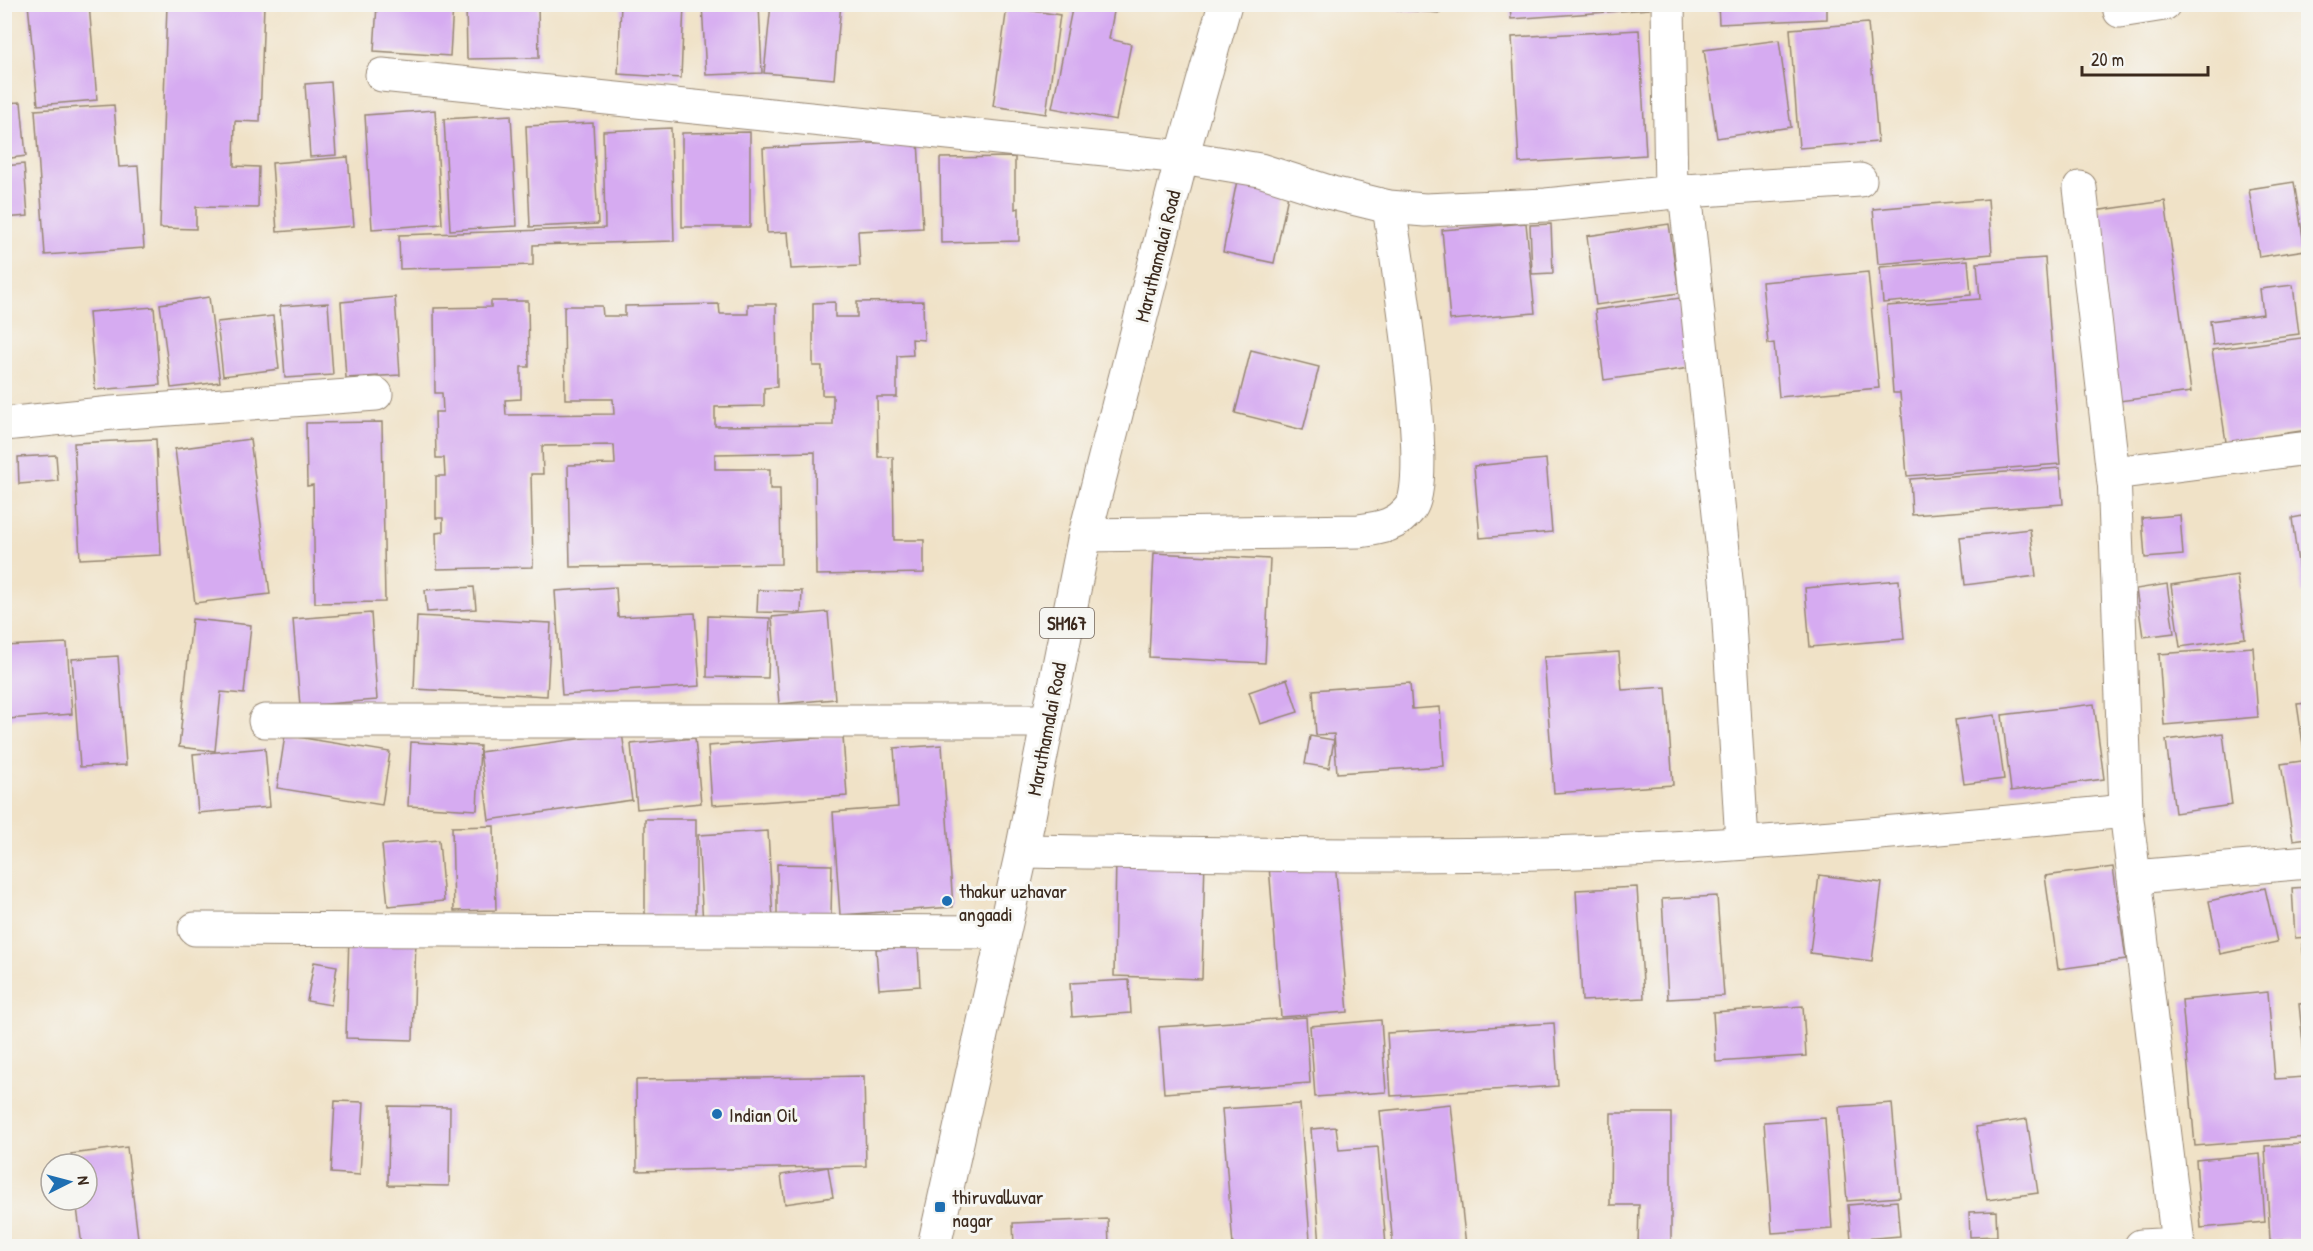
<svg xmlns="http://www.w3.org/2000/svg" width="2313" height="1251" viewBox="0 0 2313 1251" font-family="'Patrick Hand',sans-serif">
	<rect width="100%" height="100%" fill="#f6f6f2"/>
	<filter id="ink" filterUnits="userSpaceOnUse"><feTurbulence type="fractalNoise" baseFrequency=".0167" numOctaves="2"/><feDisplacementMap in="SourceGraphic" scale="12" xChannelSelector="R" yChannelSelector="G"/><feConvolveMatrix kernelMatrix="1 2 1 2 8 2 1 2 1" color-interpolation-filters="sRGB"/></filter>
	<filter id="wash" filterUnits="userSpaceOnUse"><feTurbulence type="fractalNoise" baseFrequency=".008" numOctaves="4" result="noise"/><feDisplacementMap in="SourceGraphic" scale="24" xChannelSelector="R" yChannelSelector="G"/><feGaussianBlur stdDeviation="1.35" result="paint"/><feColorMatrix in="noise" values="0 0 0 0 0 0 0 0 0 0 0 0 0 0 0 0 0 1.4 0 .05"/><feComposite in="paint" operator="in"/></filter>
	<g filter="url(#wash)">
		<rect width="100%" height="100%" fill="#f0e2c7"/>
		<g id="blocks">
			<g fill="#d6abf1">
				<polygon points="28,4 89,4 97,100 38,105"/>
				<polygon points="167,4 264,4 260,122 235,121 234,166 259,167 258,208 196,207 196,229 160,228"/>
				<polygon points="466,4 538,4 539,58 467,59"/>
				<polygon points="621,4 684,4 681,78 618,74"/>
				<polygon points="702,4 759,4 762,73 706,75"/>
				<polygon points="771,4 841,4 834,79 764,73"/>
				<polygon points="1073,4 1115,6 1109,39 1131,44 1116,120 1052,108"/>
				<polygon points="1391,4 1441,4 1440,13 1391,9"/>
				<polygon points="1510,4 1649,4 1649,9 1511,19"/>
				<polygon points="1718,4 1827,4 1827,19 1719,24"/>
				<polygon points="377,5 453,5 450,56 374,51"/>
				<polygon points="1007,7 1060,15 1046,114 993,106"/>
				<polygon points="1868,23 1878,142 1799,148 1790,29"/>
				<polygon points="1639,30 1646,155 1519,163 1512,37"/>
				<polygon points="1779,40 1791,127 1717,138 1704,50"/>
				<polygon points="331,82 336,155 310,157 305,84"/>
				<polygon points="21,102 26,156 4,159 4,103"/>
				<polygon points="114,105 119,167 138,166 144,248 45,255 35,110"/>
				<polygon points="435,110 442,224 372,229 365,115"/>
				<polygon points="511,115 517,226 450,230 444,119"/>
				<polygon points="593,123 598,224 530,227 526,126"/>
				<polygon points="671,128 674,241 533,245 533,265 400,269 399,235 605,228 603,131"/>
				<polygon points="750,132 750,227 682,227 682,133"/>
				<polygon points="918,141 923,228 858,231 860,266 791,269 788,232 767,233 763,148"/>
				<polygon points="348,157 354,226 277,232 272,163"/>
				<polygon points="1015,157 1015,209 1019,208 1019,241 941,243 940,158"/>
				<polygon points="24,164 28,216 4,218 4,166"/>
				<polygon points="1239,170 1291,181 1274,263 1223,252"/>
				<polygon points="2294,182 2305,250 2259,257 2249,189"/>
				<polygon points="1988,199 1992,254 1878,264 1873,209"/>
				<polygon points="2165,201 2191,392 2119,401 2094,211"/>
				<polygon points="1526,223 1535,313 1450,320 1442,230"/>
				<polygon points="1551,224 1553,273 1532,274 1530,225"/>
				<polygon points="1669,224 1679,293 1596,305 1587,236"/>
				<polygon points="2045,258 2060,464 1907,476 1900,393 1893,393 1887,306 1980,299 1977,263"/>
				<polygon points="1968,260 1971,295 1883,303 1880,267"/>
				<polygon points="1868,272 1879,388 1779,397 1774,343 1768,344 1762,282"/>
				<polygon points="2293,285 2299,334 2213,345 2210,321 2263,314 2260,289"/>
				<polygon points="209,297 220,382 171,388 160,304"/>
				<polygon points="395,297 400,375 346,378 341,302"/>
				<polygon points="1680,298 1690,368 1604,380 1595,310"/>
				<polygon points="491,301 528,301 529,367 521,367 521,399 505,400 506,415 614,414 613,399 565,399 564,306 602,306 603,316 625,316 625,306 719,304 720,314 748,314 748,304 776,304 777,387 764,388 764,406 715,407 715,426 833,425 833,395 822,395 822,366 813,366 813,303 835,302 835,317 857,317 857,302 923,301 924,340 912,339 913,355 897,356 897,397 877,397 878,457 893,457 894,540 924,540 924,573 816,575 815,452 715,454 715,469 770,469 770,489 780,489 781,564 570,567 568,465 615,464 614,445 542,446 543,474 531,474 533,567 437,569 436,533 443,532 443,518 436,518 436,476 445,476 444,458 436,458 435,412 443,412 442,393 435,393 434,308 491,307"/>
				<polygon points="328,303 333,375 285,378 280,306"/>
				<polygon points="154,307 160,385 95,390 89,312"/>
				<polygon points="273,316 279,369 223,376 217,322"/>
				<polygon points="2308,337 2308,430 2226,442 2212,350"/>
				<polygon points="1251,350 1319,367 1303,430 1235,413"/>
				<polygon points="382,422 385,602 315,603 313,485 307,486 306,423"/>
				<polygon points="156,439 161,555 80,559 74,443"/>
				<polygon points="250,439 270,594 195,603 175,449"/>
				<polygon points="56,455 58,481 19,484 18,457"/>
				<polygon points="1546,459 1552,532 1480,538 1474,466"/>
				<polygon points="2060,468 2063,504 1912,515 1910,479"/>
				<polygon points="2180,515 2183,555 2145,558 2142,518"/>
				<polygon points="2308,515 2308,592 2302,593 2292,518"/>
				<polygon points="2030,529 2036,576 1965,585 1960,537"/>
				<polygon points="1154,553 1270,559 1265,663 1149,657"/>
				<polygon points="2237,575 2245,638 2180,647 2171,585"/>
				<polygon points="1899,580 1904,639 1810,647 1805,588"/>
				<polygon points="2167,584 2174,633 2143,637 2136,589"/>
				<polygon points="474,587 476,609 427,612 425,590"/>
				<polygon points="616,587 618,617 695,613 700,686 562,695 555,591"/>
				<polygon points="758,590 802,591 801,613 757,612"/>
				<polygon points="828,612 835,699 779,704 772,617"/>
				<polygon points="371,613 377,700 300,706 293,619"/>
				<polygon points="417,616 551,623 547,696 414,689"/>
				<polygon points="708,616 770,618 768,678 707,677"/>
				<polygon points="192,619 251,625 244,694 221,692 215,751 179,747"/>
				<polygon points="67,643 72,714 8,719 4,646"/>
				<polygon points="2253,647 2258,717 2164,725 2159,654"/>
				<polygon points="1619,652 1622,690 1666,687 1673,785 1554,793 1544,657"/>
				<polygon points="118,656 126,765 80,767 72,659"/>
				<polygon points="1287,679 1298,712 1260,724 1249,692"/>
				<polygon points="1410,683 1412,709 1440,707 1444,766 1337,773 1334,734 1316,735 1313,690"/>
				<polygon points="2308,703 2308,750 2304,751 2297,704"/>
				<polygon points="2094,704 2104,779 2011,791 2002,715"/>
				<polygon points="1995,715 2004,779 1964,784 1955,720"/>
				<polygon points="622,733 632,800 489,820 480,752"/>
				<polygon points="2223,733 2232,805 2175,813 2166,740"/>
				<polygon points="285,735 390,752 382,805 277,788"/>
				<polygon points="843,736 847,796 712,805 708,746"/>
				<polygon points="1310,736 1334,740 1329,768 1305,764"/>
				<polygon points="695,738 701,803 637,809 631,744"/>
				<polygon points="411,742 480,746 477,810 408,806"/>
				<polygon points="942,745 953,907 840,915 833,812 898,807 894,748"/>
				<polygon points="265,748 270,807 198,813 193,754"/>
				<polygon points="2308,760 2308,838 2293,840 2281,764"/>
				<rect x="645" y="819" width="51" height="98"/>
				<polygon points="494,826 496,910 454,911 452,827"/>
				<polygon points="768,831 773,921 703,925 698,835"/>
				<polygon points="439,840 444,901 388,906 382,845"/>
				<polygon points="1116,855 1205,857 1202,979 1114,976"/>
				<polygon points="1335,861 1348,1012 1281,1017 1269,866"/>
				<polygon points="777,864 832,865 831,918 777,917"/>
				<polygon points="2113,867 2126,960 2058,969 2045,876"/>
				<polygon points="1819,875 1882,883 1872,961 1810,953"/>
				<polygon points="1637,887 1644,998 1582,1001 1576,890"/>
				<polygon points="2308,887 2308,937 2295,938 2292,888"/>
				<polygon points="2265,888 2277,942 2220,954 2209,901"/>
				<polygon points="1717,896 1724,996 1668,999 1662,899"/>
				<polygon points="349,935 416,936 413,1040 346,1038"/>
				<polygon points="2308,943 2308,977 2307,978 2302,944"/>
				<polygon points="918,947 920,986 879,989 876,949"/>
				<polygon points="314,962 337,966 331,1005 307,1001"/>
				<polygon points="1129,980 1131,1013 1072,1017 1070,983"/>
				<polygon points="2268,992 2275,1079 2305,1077 2308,1137 2195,1146 2182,1000"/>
				<polygon points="2308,1003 2308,1083 2307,1083 2299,1004"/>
				<polygon points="1803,1006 1806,1056 1716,1062 1713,1012"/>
				<polygon points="1306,1017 1310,1083 1164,1093 1159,1027"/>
				<polygon points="1381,1020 1386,1092 1315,1097 1310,1026"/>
				<polygon points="1554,1023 1558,1086 1391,1096 1387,1033"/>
				<polygon points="864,1076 866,1166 637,1171 636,1080"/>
				<polygon points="335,1101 364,1102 360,1175 331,1173"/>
				<polygon points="1892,1103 1900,1197 1847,1201 1839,1107"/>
				<polygon points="1300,1104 1310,1240 1233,1246 1222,1109"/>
				<polygon points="1451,1104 1466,1246 1393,1246 1380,1111"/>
				<polygon points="389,1106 450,1107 449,1186 388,1185"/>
				<polygon points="1611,1113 1671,1113 1671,1246 1638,1246 1639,1205 1610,1205"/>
				<polygon points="1825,1118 1832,1229 1772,1233 1764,1122"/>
				<polygon points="2027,1119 2038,1193 1987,1200 1976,1127"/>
				<polygon points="1336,1127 1339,1150 1378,1147 1386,1246 1320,1246 1311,1129"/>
				<polygon points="2304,1144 2308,1239 2270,1241 2265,1146"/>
				<polygon points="127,1147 139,1246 82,1246 76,1200 87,1200 87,1164 72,1164 71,1154"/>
				<polygon points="2260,1154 2265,1222 2201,1228 2196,1160"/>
				<polygon points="828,1167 833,1197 785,1204 781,1175"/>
				<polygon points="1897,1201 1900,1236 1851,1240 1848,1205"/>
				<polygon points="1996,1211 1997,1236 1970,1237 1969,1212"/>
				<polygon points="1108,1219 1109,1246 1014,1246 1013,1223"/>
				<polygon points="380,1243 418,1245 418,1246 380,1246"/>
			</g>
		</g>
	</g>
	<g filter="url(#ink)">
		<use href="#blocks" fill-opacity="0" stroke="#968672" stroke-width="1.5"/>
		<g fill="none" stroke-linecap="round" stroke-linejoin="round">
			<defs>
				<g id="street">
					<polyline points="1668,4 1671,192"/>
					<polyline points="2119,4 2120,11 2164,4"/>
					<polyline points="382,75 1182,157 1260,170 1332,193 1389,207 1425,210 1546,205 1685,191 1860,180"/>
					<polyline points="2080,188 2114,483"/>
					<polyline points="1685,191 1727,589 1742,842"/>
					<polyline points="4,424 112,413 376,394"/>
					<path d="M1085 535 1359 531C1381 528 1397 526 1411 507 1433 477 1396 254 1389 207"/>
					<polyline points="265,721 1047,721"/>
					<path d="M1022 851C1243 854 1467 860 1689 847 1835 838 1980 825 2126 811"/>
					<polyline points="2134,877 2308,862"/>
					<polyline points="195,929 1003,932"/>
					<polyline points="2141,1246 2178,1244 2126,811 2114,473 2308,448"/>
				</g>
				<polyline id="primary" points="934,1246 1022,851 1085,535 1182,157 1225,4"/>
			</defs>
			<use href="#street" stroke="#968672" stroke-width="35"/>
			<use href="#primary" stroke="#968672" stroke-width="35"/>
			<use href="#street" stroke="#fff" stroke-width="33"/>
			<use href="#primary" stroke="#fff" stroke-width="33"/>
		</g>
	</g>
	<g fill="#1f6fb2" stroke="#f6f6f2" stroke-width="2">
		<circle cx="947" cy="901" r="6"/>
		<circle cx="717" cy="1114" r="6"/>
		<rect x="934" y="1201" width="12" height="12" rx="3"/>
	</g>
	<g text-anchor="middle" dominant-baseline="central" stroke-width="6" stroke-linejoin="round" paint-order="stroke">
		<rect fill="#f6f6f2" stroke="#73675e" stroke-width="1.5" x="1040" y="608" width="54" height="30" rx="4.5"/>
		<g font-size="18" font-weight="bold" fill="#3b2a1e">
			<text x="1067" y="623">SH167</text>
		</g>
		<g font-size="20" fill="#3b2a1e" stroke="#f6f6f2">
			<text transform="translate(1157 256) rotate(-76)">Maruthamalai Road</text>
			<text transform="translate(1046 729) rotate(-79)">Maruthamalai Road</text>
		</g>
		<g font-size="20" fill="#3b2a1e" stroke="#f6f6f2" text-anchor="start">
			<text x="959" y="890">thakur uzhavar<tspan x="959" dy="23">angaadi</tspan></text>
			<text x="729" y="1114">Indian Oil</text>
			<text x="952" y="1196">thiruvalluvar<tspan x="952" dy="23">nagar</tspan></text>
		</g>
	</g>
	<rect width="2313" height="1251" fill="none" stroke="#f6f6f2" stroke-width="24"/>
	<g transform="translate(69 1182) rotate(84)"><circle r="28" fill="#f6f6f2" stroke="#aba49d" stroke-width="1.5"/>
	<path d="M0-4.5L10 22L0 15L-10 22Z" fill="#1f6fb2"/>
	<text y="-9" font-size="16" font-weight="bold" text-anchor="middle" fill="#3b2a1e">N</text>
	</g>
	<path d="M2082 66v9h126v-9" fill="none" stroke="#3b2a1e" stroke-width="3"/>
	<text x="2091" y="66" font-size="18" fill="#3b2a1e" stroke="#f6f6f2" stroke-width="4.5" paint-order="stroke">20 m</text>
</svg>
